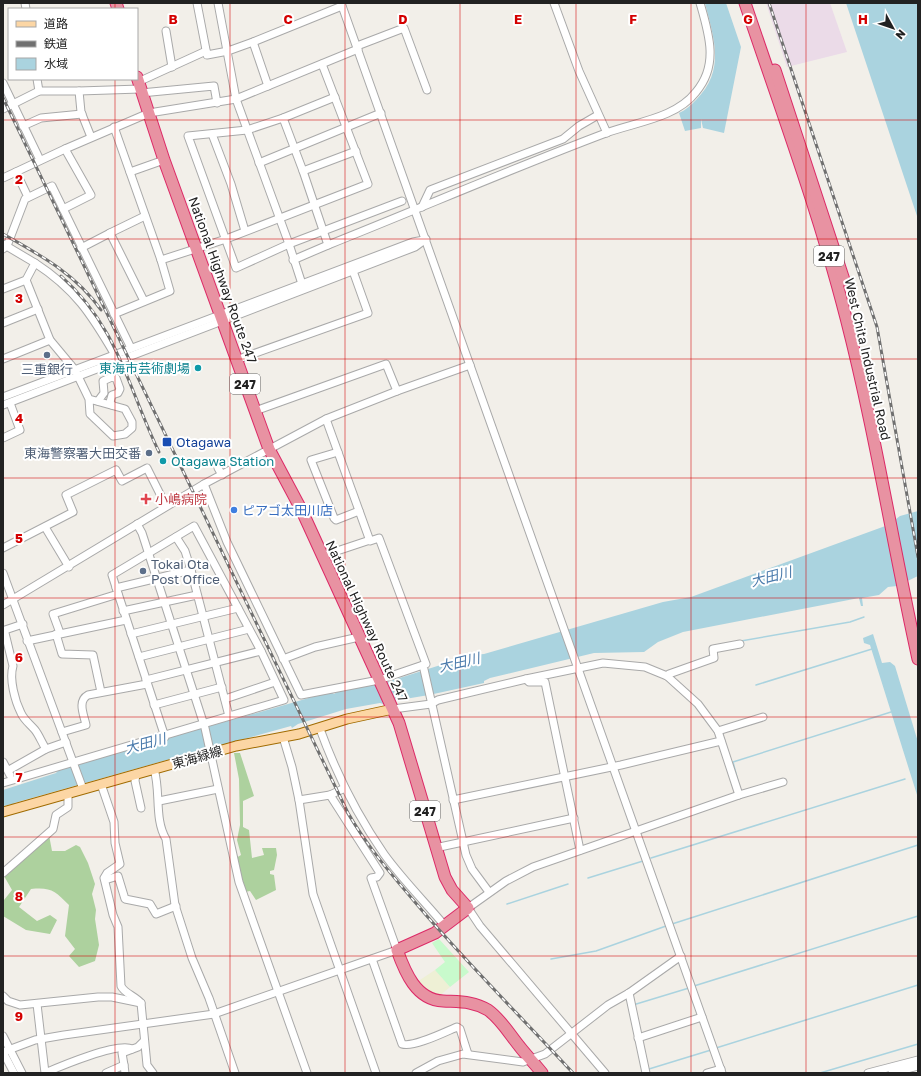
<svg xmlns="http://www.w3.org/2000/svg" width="921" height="1076" viewBox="0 0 921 1076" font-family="'Golos Text','Noto Sans JP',sans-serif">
	<rect width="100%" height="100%" fill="#f2efe9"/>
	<polygon fill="#ebdbe8" points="766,3 830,3 847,52 787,67"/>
	<polygon fill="#eef0d5" points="435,970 450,987 438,997 427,991 417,982"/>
	<g fill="#add19e">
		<polygon points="234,753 240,753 254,796 243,801 243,827 249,830 252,858 264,855 262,848 276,848 277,855 274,870 270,871 270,874 274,875 276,890 256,900 250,891 245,892 236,858 241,855 237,840 240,825 239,779"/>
		<path d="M49 835 52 851H65L76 845 80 847 88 863 95 884 92 894 96 910 95 919 99 945 95 961 79 967 69 956 75 949 65 936 69 905C55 891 51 887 31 889L19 907 37 921 50 915 57 920 50 934 26 930 3 916 4 900 12 890 4 876Z"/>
	</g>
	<polygon fill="#c8facc" points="439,939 469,972 450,987 435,970 445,962 432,943"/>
	<g fill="#aad3df">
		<path d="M705 3H726L741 47 724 133 703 128 701 119V128L685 131 679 113C686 110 691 105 696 100 726 70 714 39 705 3Z"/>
		<polygon points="846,3 918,3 918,219"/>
		<path d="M918 511V576L897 586 888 587 879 595 862 598 863 606H861L859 598 683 632 658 642 644 652 594 653 490 678 484 681V683L429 695 393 701 383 704 380 703 346 709 298 724 292 728 291 726 222 745V747L220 745 14 803V805L12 804 3 806V790L56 773C60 766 96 759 106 756 180 734 255 714 329 692V691L334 694 337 692 387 682 472 655 484 654 663 602 691 597 888 525 900 516Z"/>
		<polygon points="873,634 882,663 890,662 895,666 918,742 918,798 870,645 864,643 863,638"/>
	</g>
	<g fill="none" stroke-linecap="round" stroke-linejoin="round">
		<g stroke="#aad3df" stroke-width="1.5">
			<polyline points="712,646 850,622 864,617"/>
			<polyline points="756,685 872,649"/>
			<polyline points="740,789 733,762 891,712"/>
			<polyline points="651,858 905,779"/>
			<polyline points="588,878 643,861"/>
			<polyline points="507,904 568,884"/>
			<polyline points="672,924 918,845"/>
			<polyline points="551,959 596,951 666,926"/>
			<polyline points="694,986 918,916"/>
			<polyline points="633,1005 689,988"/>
			<polyline points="716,1048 918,985"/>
			<polyline points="649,1069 711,1050"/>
			<polyline points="820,1073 918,1044"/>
		</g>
		<defs>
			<g id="minor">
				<polyline points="25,3 26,9"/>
				<polyline points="197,3 207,55 228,51 253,42 342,6"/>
				<polyline points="218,3 236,99 289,244 302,284"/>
				<polyline points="341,3 722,1073"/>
				<polyline points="554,3 579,71 607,133"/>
				<polyline points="166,31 172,67"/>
				<polyline points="253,42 268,86"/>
				<polyline points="357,46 404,28 427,90"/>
				<polyline points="37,79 39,91"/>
				<polyline points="138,82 206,51"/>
				<polyline points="3,83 40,160"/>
				<polyline points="79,91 140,89"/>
				<polyline points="141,93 214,86 217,103"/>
				<polyline points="335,97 283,118 247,130 188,136 236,268 289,244 402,201"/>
				<polyline points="3,109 39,91 79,91 81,112 91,137"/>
				<polyline points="283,118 303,171 328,245"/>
				<polyline points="23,126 41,118 82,114"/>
				<polyline points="212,134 231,184 245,231"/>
				<polyline points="259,163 381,113"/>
				<polyline points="303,171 356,151"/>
				<polyline points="16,172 28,197"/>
				<polyline points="130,172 164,160"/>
				<polyline points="3,178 65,149 149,113 236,99 358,49"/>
				<polyline points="422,207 430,190 563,139 579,126 598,115"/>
				<polyline points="63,209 91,195 65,149"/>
				<polyline points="110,233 145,216"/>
				<polyline points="81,248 110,233 144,301"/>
				<polyline points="3,249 7,246 25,199 52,186 131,348"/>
				<polyline points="161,260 226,239 368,184 322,64"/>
				<path d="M293 260 328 245C421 208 513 168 606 133 636 122 676 118 696 92 719 65 709 34 700 3"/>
				<path d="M35 263C75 289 91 314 115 355"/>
				<polyline points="26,280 50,340 75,370 89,399 90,414 113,436 125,434 132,428 132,422 125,409 89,399"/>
				<polyline points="3,289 26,280 35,263 3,244"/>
				<polyline points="114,314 170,291 161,260 114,127"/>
				<polyline points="3,323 38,309"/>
				<polyline points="3,359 50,340"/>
				<polyline points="236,360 368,313 353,271"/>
				<polyline points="3,397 413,242 424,240"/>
				<polyline points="98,401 104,393 103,381 112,377 116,378 120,389 118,393 112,395 110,402 112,405"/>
				<polyline points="3,405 415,247 426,239"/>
				<polyline points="255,411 386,364 397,391"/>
				<polyline points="326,419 370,541 379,538 423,656 426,664 423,665 466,855 472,869 489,892"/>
				<polyline points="3,438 20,430 10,403"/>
				<polyline points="338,452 311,460 334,518 336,520 359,511"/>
				<polyline points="218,468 222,475"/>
				<polyline points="204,484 227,542 301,695 379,680 423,665"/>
				<polyline points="137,524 142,533 205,728 239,882 307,1073"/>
				<polyline points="45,527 69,567"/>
				<polyline points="176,537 185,551 191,570 229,716"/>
				<polyline points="3,548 73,512 66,495 116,470 122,481 147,468 166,506"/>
				<polyline points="322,556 370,540"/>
				<polyline points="3,573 83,789"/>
				<polyline points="116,588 191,570"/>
				<polyline points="3,605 204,484 326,419 397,391 470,365"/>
				<polyline points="123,611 197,595"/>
				<path d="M23 624 5 630V633L13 666C9 679 15 701 21 713 24 720 30 724 35 730 39 735 42 743 46 749"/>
				<polyline points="60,633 53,614 118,594"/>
				<polyline points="56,634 62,654 93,655 101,692"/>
				<polyline points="131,634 238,608"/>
				<polyline points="27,641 126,620"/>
				<polyline points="139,657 249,629"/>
				<polyline points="283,659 315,647 359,637"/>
				<polyline points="667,676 669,674 714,658 713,649 740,644"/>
				<polyline points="526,679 603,663 645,667 667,676 698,704 718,731 739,795"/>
				<polyline points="146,680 261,651"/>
				<polyline points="225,699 275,682"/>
				<polyline points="154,705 222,687"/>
				<polyline points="393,709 431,704 438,700 526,679 529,682 545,682 580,850"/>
				<path d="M320 729C336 773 357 815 384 854 402 879 425 902 445 926"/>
				<polyline points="718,731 763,717"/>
				<path d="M62 732 86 725C84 715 77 701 88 695L147 684"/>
				<polyline points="283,737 292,767 299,800 313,894 376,1073"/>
				<polyline points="3,762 10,775"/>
				<path d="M154 769C161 792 154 819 166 839L175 905 192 958 209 998 235 1073"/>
				<polyline points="9,770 46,749 66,742"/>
				<polyline points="136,774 135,781 141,808"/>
				<polyline points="3,783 284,700 261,651 194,526 112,575 165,737"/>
				<path d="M101 784 114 822 115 843 120 864 107 873 104 878 113 915 118 927 121 986C124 993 135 996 141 1003L147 1065 153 1073"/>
				<polyline points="330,795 345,788"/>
				<polyline points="453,800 621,765 721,741"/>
				<polyline points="159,801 218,789"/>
				<polyline points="435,848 574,818"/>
				<polyline points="3,873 53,829 56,815 68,807 68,794"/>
				<polyline points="105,880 118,876 125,899 150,904 156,914 176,906"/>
				<path d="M372 959 402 1044C413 1048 445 1032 457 1027L460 1029 468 1054"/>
				<polyline points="629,993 646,1073"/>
				<polyline points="3,996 8,1001 20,1005 98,997 112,997 141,1003"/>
				<path d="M37 1004 45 1073C61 1066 118 1042 132 1049"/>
				<polyline points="3,1036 22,1073"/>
				<polyline points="638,1038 702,1017"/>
				<polyline points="3,1052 35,1040 64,1035 214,1014 397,950 371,878 377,877 380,873 330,795 299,800"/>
				<polyline points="3,1052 14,1073"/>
				<polyline points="124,1065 122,1053 138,1047 144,1041"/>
				<polyline points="106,1073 124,1065 125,1073"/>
				<polyline points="416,1073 438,1061 463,1054 523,1062 545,1054 608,1005 629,993 681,956"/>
				<polyline points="605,1073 480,926 468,908 506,881 533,867 739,795 783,782"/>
				<polyline points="707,1073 721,1069"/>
				<polyline points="868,1073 918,1060"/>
				<polyline points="892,1073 918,1066"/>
			</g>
			<polyline id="major" points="3,812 236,746 299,734 347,719 393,709"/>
			<g id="highway">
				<polyline points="116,3 118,9"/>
				<path d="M745 3C780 107 819 212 846 318 875 430 893 546 918 659"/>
				<polyline points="775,70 844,280"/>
				<path d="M137 77 164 160 269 449 302 511 399 723 445 877 452 890 468 908 435 933 397 950C405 972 416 1000 443 1001 460 1002 473 1001 488 1010 501 1019 510 1035 520 1047 527 1056 535 1064 542 1073"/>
			</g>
		</defs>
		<use href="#minor" stroke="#a9a9a9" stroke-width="9"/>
		<use href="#major" stroke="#a06b00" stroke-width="11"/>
		<use href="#highway" stroke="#dc2a67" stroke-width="13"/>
		<use href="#minor" stroke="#fff" stroke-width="7"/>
		<use href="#major" stroke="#fcd6a4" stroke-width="9"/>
		<use href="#highway" stroke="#e892a2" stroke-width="11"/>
		<defs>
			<g id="rail">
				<polyline points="769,3 877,327 918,557"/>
				<path d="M3 98 348 813C370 851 398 882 426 915 473 969 524 1020 573 1073"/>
				<path d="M3 234C40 255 76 274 101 310"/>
				<path d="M61 276C119 328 127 386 159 452"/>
			</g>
		</defs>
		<use href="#rail" stroke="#707070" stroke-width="3"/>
		<use href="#rail" stroke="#fff" stroke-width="1.5" stroke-dasharray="4.5" stroke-linecap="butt"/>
	</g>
	<path fill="none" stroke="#d40000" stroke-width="1" stroke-opacity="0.55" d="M115 3V9M230 3V1073M345 3V1073M460 3V1073M576 3V1073M691 3V1073M806 3V1073M115 79V1073M3 120H918M3 239H918M3 359H918M3 478H918M3 598H918M3 717H918M3 837H918M3 956H918"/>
	<g fill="#5c6f8a" stroke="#fff" stroke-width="1.5">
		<circle cx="47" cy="355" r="4"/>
		<circle cx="149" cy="453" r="4"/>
		<circle cx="143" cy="571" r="4"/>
	</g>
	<g fill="#0f9aa8" stroke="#fff" stroke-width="1.5">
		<circle cx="198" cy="368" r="4"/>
		<circle cx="163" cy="461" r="4"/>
	</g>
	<rect fill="#1a4fb4" stroke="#fff" stroke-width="1.5" x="162" y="437" width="10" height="10" rx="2"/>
	<path fill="#e0444e" stroke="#fff" stroke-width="1.5" d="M144 493h4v4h4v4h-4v4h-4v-4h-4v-4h4z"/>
	<circle fill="#3f7fe0" stroke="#fff" stroke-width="1.5" cx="234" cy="510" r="4"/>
	<g text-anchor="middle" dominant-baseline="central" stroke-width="4" stroke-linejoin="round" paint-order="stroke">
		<g fill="#fff" stroke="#646464" stroke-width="1">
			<rect x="814" y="246" width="30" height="20" rx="3"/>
			<rect x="230" y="374" width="30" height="20" rx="3"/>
			<rect x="410" y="801" width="30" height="20" rx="3"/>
		</g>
		<g font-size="12" font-weight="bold" fill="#222">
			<text x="829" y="256">247</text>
			<text x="245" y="384">247</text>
			<text x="425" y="811">247</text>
		</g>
		<g font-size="13" fill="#222" stroke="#fff">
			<text transform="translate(223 280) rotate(70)">National Highway Route 247</text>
			<text transform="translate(868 359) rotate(77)">West Chita Industrial Road</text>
			<text transform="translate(367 621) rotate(65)">National Highway Route 247</text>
			<text transform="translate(197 757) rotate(-16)">東海緑線</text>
		</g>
		<g font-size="13" fill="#0d838f" stroke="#fff" text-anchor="end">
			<text x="190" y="368">東海市芸術劇場</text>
			<text x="171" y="461" text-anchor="start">Otagawa Station</text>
		</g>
		<g font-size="13" fill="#4e5e75" stroke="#fff">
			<text x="47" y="369">三重銀行</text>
			<text x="141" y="453" text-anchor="end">東海警察署大田交番</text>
			<text x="151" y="564" text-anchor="start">Tokai Ota<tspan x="151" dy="15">Post Office</tspan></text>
		</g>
		<g font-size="13" fill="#164399" stroke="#fff" text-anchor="start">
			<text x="176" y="442">Otagawa</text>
		</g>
		<g font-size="13" fill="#be3a42" stroke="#fff" text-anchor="start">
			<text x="155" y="499">小嶋病院</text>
		</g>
		<g font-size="13" fill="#366cbe" stroke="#fff" text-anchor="start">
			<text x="242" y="510">ピアゴ太田川店</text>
		</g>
		<g font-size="14" font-style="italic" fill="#4a7aab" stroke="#fff">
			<text transform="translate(771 576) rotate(-14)">大田川</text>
			<text transform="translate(459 662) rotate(-13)">大田川</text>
			<text transform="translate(145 743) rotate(-15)">大田川</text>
		</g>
	</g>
	<g font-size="13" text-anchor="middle" font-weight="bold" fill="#d40000" stroke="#fff" stroke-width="4" stroke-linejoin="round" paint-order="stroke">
		<text x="173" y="24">B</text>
		<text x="288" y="24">C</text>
		<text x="403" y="24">D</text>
		<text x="518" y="24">E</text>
		<text x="633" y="24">F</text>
		<text x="748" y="24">G</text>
		<text x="863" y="24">H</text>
		<text x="19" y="184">2</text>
		<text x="19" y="303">3</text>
		<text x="19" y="423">4</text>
		<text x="19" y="543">5</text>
		<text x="19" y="662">6</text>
		<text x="19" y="782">7</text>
		<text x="19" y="901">8</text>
		<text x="19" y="1021">9</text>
	</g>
	<rect width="921" height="1076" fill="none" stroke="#222222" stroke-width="8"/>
	<rect x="8" y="8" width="130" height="72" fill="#ffffff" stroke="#a7a7a7"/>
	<rect x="16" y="21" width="20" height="6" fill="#fcd6a4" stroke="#a7a7a7"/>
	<text x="44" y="28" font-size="12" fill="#222222">道路</text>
	<rect x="16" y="41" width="20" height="6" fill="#707070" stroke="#a7a7a7"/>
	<text x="44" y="48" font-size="12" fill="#222222">鉄道</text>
	<rect x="16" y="58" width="20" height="12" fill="#aad3df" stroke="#a7a7a7"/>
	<text x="44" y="68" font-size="12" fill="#222222">水域</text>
	<g transform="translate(893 28) rotate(130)" stroke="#ffffff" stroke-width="3" paint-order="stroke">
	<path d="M0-3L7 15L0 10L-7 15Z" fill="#222222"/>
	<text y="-6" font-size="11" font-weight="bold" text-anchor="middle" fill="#222222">N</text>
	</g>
</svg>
